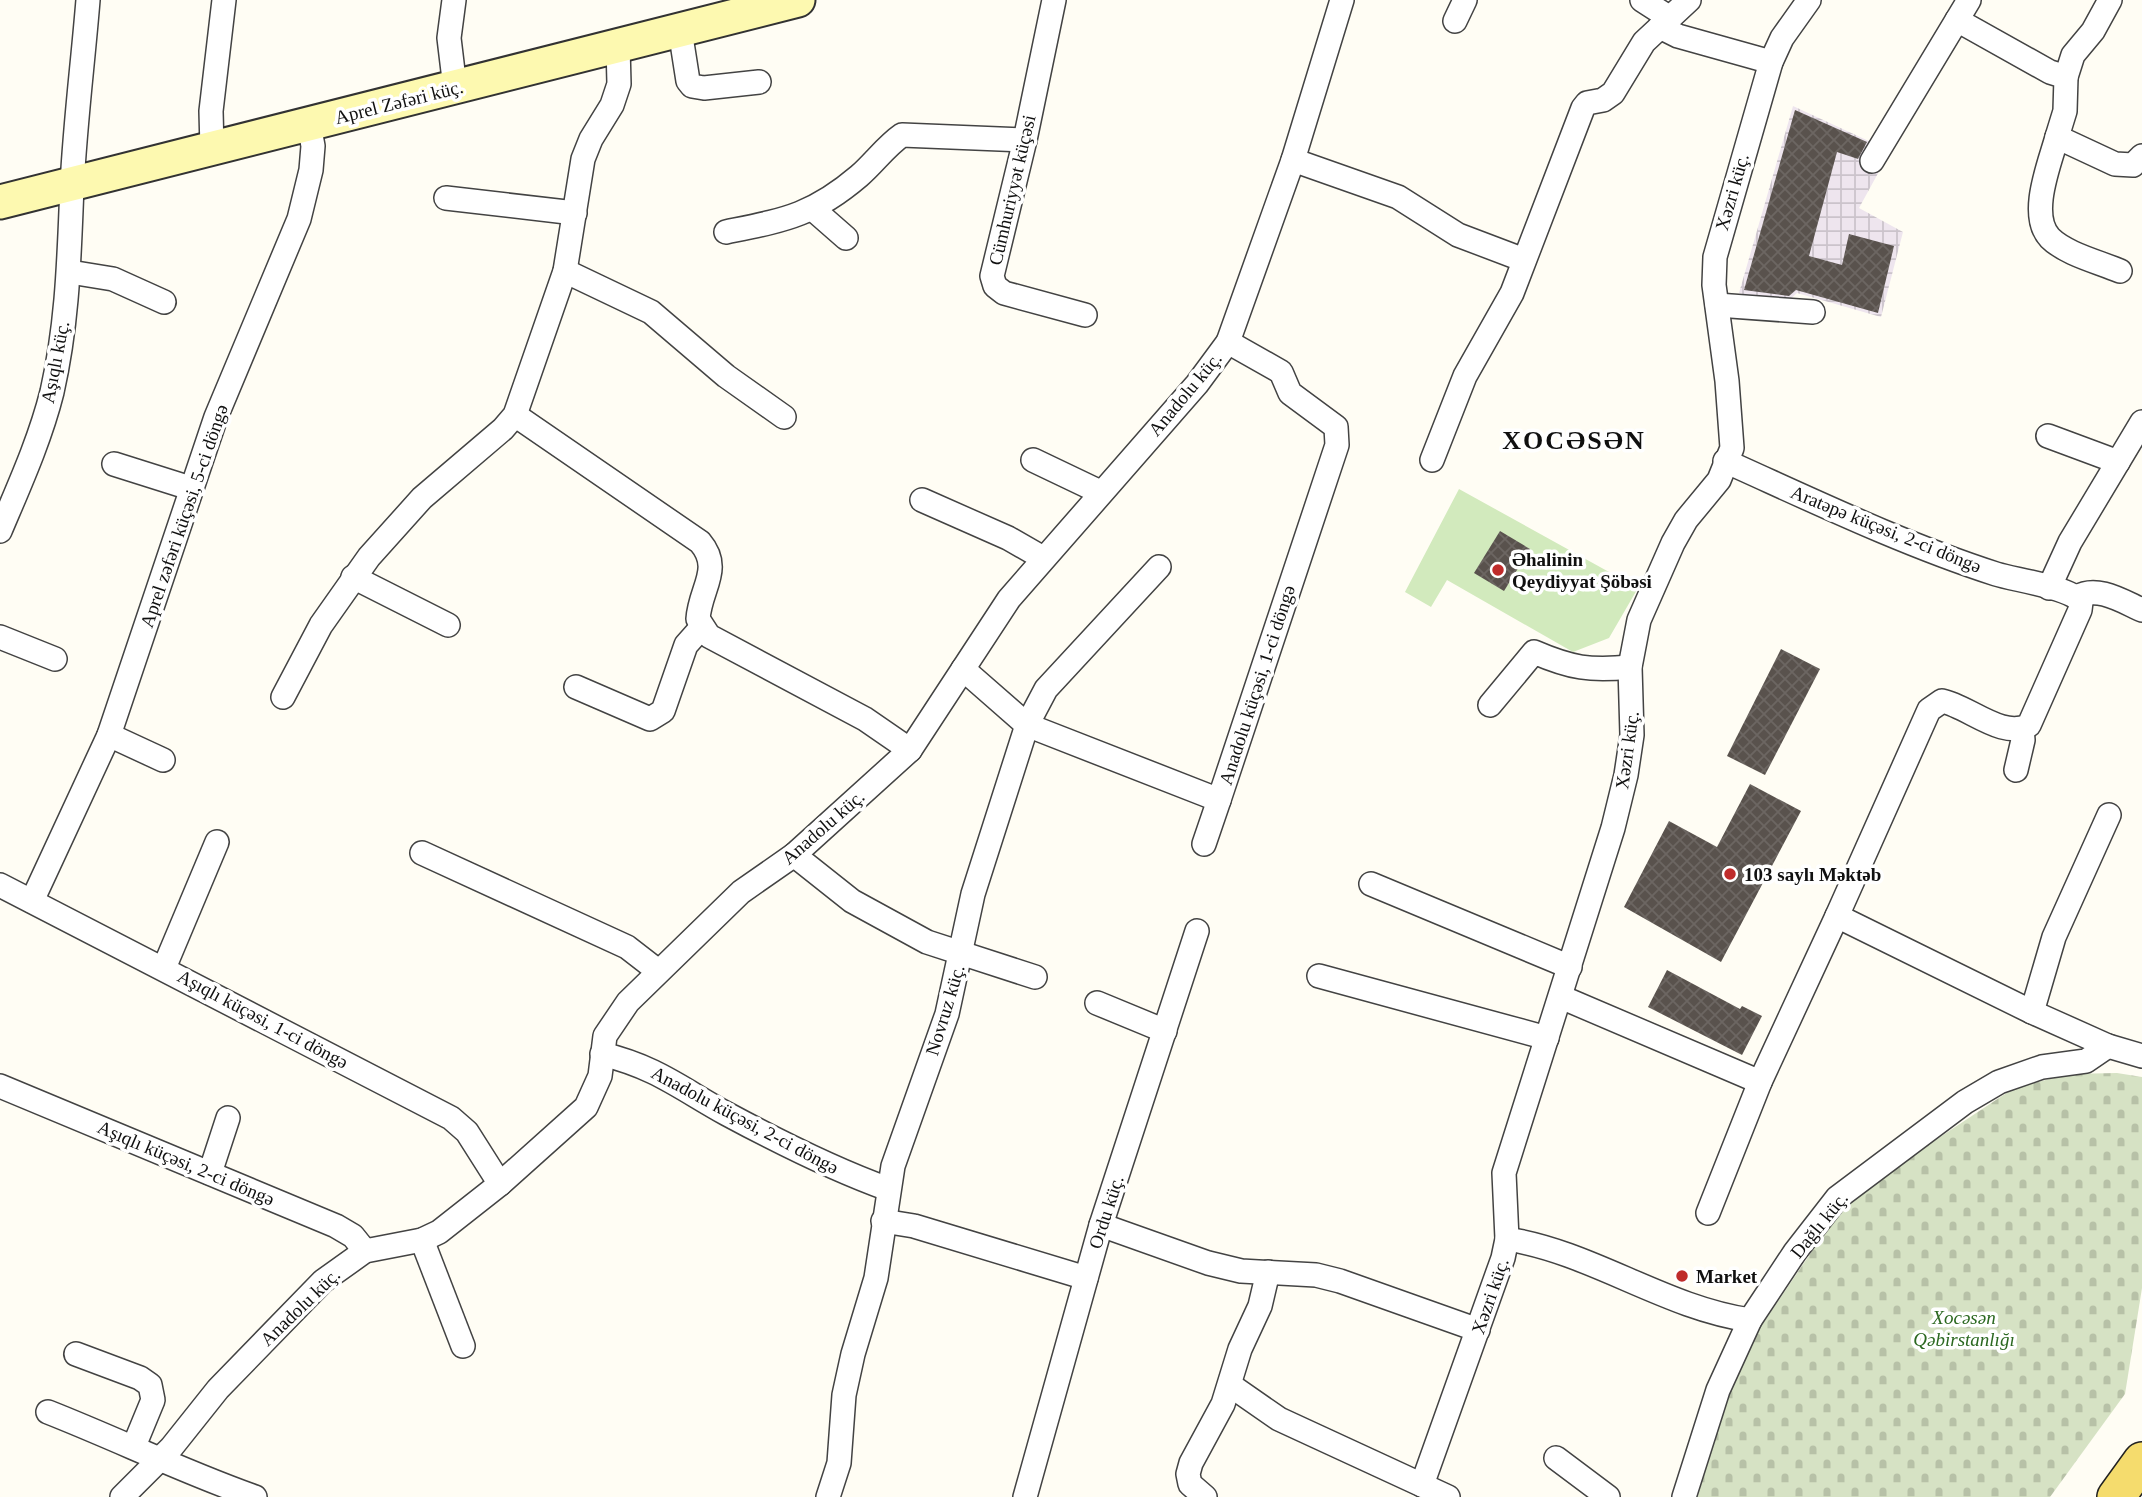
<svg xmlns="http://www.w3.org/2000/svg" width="2142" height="1497" viewBox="0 0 2142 1497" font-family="'Times New Roman',serif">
	<defs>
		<pattern id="industrial-grid" width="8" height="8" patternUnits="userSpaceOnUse" patternTransform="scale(1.75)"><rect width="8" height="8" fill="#eee5ee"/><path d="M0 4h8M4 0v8" fill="none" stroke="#cbc3cb"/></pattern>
		<pattern id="cemetery-stones" width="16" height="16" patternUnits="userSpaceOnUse" patternTransform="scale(1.75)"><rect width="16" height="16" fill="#d6e2c4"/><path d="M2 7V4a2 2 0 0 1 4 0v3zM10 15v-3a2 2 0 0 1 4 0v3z" fill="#b7c1a7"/></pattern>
		<pattern id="building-cross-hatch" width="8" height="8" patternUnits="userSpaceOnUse" patternTransform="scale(1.75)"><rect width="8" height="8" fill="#59524d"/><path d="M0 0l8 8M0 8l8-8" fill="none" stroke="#6c6662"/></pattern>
	</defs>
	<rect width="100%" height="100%" fill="#fffdf4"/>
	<polygon fill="url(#industrial-grid)" points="1793,106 1873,143 1882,166 1859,208 1903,232 1881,317 1797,293 1784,305 1739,293"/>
	<polygon fill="url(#cemetery-stones)" points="2117,1073 2142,1077 2142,1288 2125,1394 2050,1497 1693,1497 1716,1419 1747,1347 1848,1198 2014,1088 2069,1074"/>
	<polygon fill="#d2eabd" points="1459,489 1638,588 1609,638 1573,652 1447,580 1431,607 1405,592"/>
	<g fill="url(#building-cross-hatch)">
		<polygon points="1795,110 1867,142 1858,159 1837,152 1809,256 1842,265 1849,234 1894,246 1878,313 1796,290 1789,296 1744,290"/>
		<polygon points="1500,531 1530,549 1504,591 1474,573"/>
		<polygon points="1781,649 1820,669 1765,775 1727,756"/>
		<polygon points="1750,784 1801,811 1721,962 1624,907 1669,821 1717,847"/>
		<polygon points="1667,970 1740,1009 1742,1006 1762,1016 1742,1055 1648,1007"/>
	</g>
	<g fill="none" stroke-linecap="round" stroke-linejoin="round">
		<defs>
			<g id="street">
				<polyline points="454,0 449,38 455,88"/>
				<polyline points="1054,0 1025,140 992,276 995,286 1004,293 1085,315"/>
				<polyline points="1642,0 1670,18"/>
				<polyline points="1969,0 1957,20 2050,72 2066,77 2065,111 2057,137 2115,164 2133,165 2142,156"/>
				<polyline points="1455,21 1465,0"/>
				<polyline points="1660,27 1678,36 1771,62"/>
				<polyline points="680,30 688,81 692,86 704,88 759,82"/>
				<polyline points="2066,77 2073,55 2093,31 2110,0"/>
				<path d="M2057 137C2050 163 2028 215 2050 238 2066 254 2099 262 2120 271"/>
				<polyline points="212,149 211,111 224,0"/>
				<polyline points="1293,160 1398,197 1458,235 1524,260"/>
				<polyline points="1872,161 1957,20"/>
				<polyline points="446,198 575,213"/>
				<polyline points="814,210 846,238"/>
				<path d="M726 232C784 220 812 216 859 176 874 163 886 146 902 135L1025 140"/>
				<polyline points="565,271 651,312 726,376 784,417"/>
				<polyline points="70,272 113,279 164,302"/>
				<polyline points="1717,305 1813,312"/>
				<path d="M515 415 700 542C723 569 700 588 698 619L709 636 865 719 910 750"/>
				<polyline points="2048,436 2118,462"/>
				<polyline points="1033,460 1100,492"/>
				<polyline points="1432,460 1465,376 1512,293 1583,108 1587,103 1603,100 1613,93 1644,42 1689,0"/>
				<path d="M1725 461C1814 501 1903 544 1996 574 2015 580 2070 587 2081 602L2080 610 2029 725C2003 740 1968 706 1942 701L1929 710 1837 916 2032 1012 2108 1046 2142 1056"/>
				<polyline points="114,464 190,488"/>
				<polyline points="922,500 1008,538 1043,558"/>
				<path d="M0 531C19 486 40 440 52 392 68 321 69 257 72 186 75 124 83 62 88 0"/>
				<polyline points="353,577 448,625"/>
				<polyline points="2049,588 2070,542 2142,422"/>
				<path d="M2077 597C2097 585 2122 601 2142 610"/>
				<polyline points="0,637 55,659"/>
				<polyline points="963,669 1027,725 1219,800 1337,445 1336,427 1290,393 1281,372 1228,342"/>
				<polyline points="576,687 650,719 663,711 686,645 702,627"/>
				<polyline points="283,697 321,625 369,557 422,498 503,429 515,415 565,271 583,159 591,139 612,105 619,84 618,46"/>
				<path d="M1490 705 1534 652C1571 668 1590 671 1630 667"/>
				<polyline points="109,735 163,760"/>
				<polyline points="2016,770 2023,740 2022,729"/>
				<polyline points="1204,844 1219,800"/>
				<polyline points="422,853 627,947 658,971"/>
				<polyline points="794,855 852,901 927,942 1035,977"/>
				<polyline points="1371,884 1570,967"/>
				<polyline points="0,885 451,1118 467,1132 500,1184"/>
				<polyline points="32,901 109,735 216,417 299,219 311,170 313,146 309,124"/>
				<polyline points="164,968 217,842"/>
				<polyline points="1319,976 1547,1038"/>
				<polyline points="1568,1000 1760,1082"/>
				<polyline points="1097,1003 1165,1031"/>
				<polyline points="2032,1012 2054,937 2109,815"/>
				<path d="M602 1054C656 1067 680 1088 727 1114 779 1142 832 1169 888 1189"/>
				<polyline points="0,1086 336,1226 353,1236 365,1251"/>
				<polyline points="210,1173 228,1118"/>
				<polyline points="1708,1213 1760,1082 1837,916"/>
				<polyline points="883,1221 914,1226 1086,1278"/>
				<polyline points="1101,1225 1208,1263 1241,1271 1316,1275 1340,1281 1478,1330"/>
				<path d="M1507 1239C1592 1252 1665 1308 1750 1320"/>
				<polyline points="422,1240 463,1346"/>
				<polyline points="76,1354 140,1378 150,1385 153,1400 134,1446"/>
				<polyline points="1230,1385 1279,1419 1422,1485"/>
				<path d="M48 1412C119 1440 184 1472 255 1497"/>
				<polyline points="1556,1458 1608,1497"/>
				<polyline points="122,1497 171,1448 218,1389 323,1281 365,1251 422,1240 439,1232 500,1184 586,1107 600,1076 605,1036 628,1002 741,892 794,855 910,750 1009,599 1197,384 1228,342 1293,160 1342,0"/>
				<polyline points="828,1497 839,1463 844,1395 853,1354 876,1278 893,1166 947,1014 973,894 1027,725 1046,689 1159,567"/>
				<polyline points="1025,1497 1101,1225 1197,931"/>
				<polyline points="1205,1497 1190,1484 1188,1474 1191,1463 1223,1404 1240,1349 1260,1306 1268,1272"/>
				<polyline points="1448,1497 1422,1485 1503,1258 1507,1239 1504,1173 1613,828 1626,775 1632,735 1630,667 1639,620 1673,543 1686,520 1719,480 1732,448 1727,381 1714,285 1715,257 1771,62 1782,38 1809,0"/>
				<polyline points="1684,1497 1718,1390 1750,1320 1795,1252 1837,1198 1965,1102 1999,1082 2042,1067 2086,1061 2108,1046"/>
			</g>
			<polyline id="secondary" points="0,202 798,0"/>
			<polyline id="primary" points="2116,1497 2142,1461"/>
		</defs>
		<use href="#street" stroke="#434343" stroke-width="26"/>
		<use href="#secondary" stroke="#323232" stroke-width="37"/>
		<use href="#primary" stroke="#212121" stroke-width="40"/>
		<use href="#street" stroke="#fff" stroke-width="23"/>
		<use href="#secondary" stroke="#fdf9b0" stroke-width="33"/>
		<use href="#primary" stroke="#f5dc6d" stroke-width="37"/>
	</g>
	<g fill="#bf2b2a" stroke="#fff" stroke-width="2.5">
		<circle cx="1498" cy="570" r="7"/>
		<circle cx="1730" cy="874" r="7"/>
		<circle cx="1682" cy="1276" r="7"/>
	</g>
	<g text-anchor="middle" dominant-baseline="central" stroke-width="7" stroke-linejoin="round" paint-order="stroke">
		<g font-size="19" fill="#101010" stroke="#fff">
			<text transform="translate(399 102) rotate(-14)">Aprel Zəfəri küç.</text>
			<text transform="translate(1012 190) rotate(-77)">Cümhuriyyət küçəsi</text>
			<text transform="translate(1732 192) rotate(-74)">Xəzri küç.</text>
			<text transform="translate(55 362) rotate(-79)">Aşıqlı küç.</text>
			<text transform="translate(1185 394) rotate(-50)">Anadolu küç.</text>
			<text transform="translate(184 516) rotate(-71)">Aprel zəfəri küçəsi, 5-ci döngə</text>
			<text transform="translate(1886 529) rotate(22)">Aratəpə küçəsi, 2-ci döngə</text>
			<text transform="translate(1257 685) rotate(-72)">Anadolu küçəsi, 1-ci döngə</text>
			<text transform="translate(1627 750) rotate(-82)">Xəzri küç.</text>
			<text transform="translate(823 827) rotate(-41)">Anadolu küç.</text>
			<text transform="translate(945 1010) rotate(-73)">Novruz küç.</text>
			<text transform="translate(263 1019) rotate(28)">Aşıqlı küçəsi, 1-ci döngə</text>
			<text transform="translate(745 1120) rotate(28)">Anadolu küçəsi, 2-ci döngə</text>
			<text transform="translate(186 1163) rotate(23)">Aşıqlı küçəsi, 2-ci döngə</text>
			<text transform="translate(1106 1212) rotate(-72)">Ordu küç.</text>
			<text transform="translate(1819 1225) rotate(-51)">Dağlı küç.</text>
			<text transform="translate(1490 1296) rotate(-71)">Xəzri küç.</text>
			<text transform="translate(300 1307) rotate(-44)">Anadolu küç.</text>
		</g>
		<g font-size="19" font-weight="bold" fill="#101010" stroke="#fff" text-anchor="start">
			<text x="1512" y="559">Əhalinin<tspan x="1512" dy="22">Qeydiyyat Şöbəsi</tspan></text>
			<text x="1744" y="874">103 saylı Məktəb</text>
			<text x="1696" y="1276">Market</text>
		</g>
		<g font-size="19" font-style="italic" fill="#2b6820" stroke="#fff">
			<text x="1964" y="1317">Xocəsən<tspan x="1964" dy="22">Qəbirstanlığı</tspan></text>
		</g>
		<g font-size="26" font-weight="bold" letter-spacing="2" fill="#101010" stroke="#fff">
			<text x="1574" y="440">XOCƏSƏN</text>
		</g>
	</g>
</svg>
